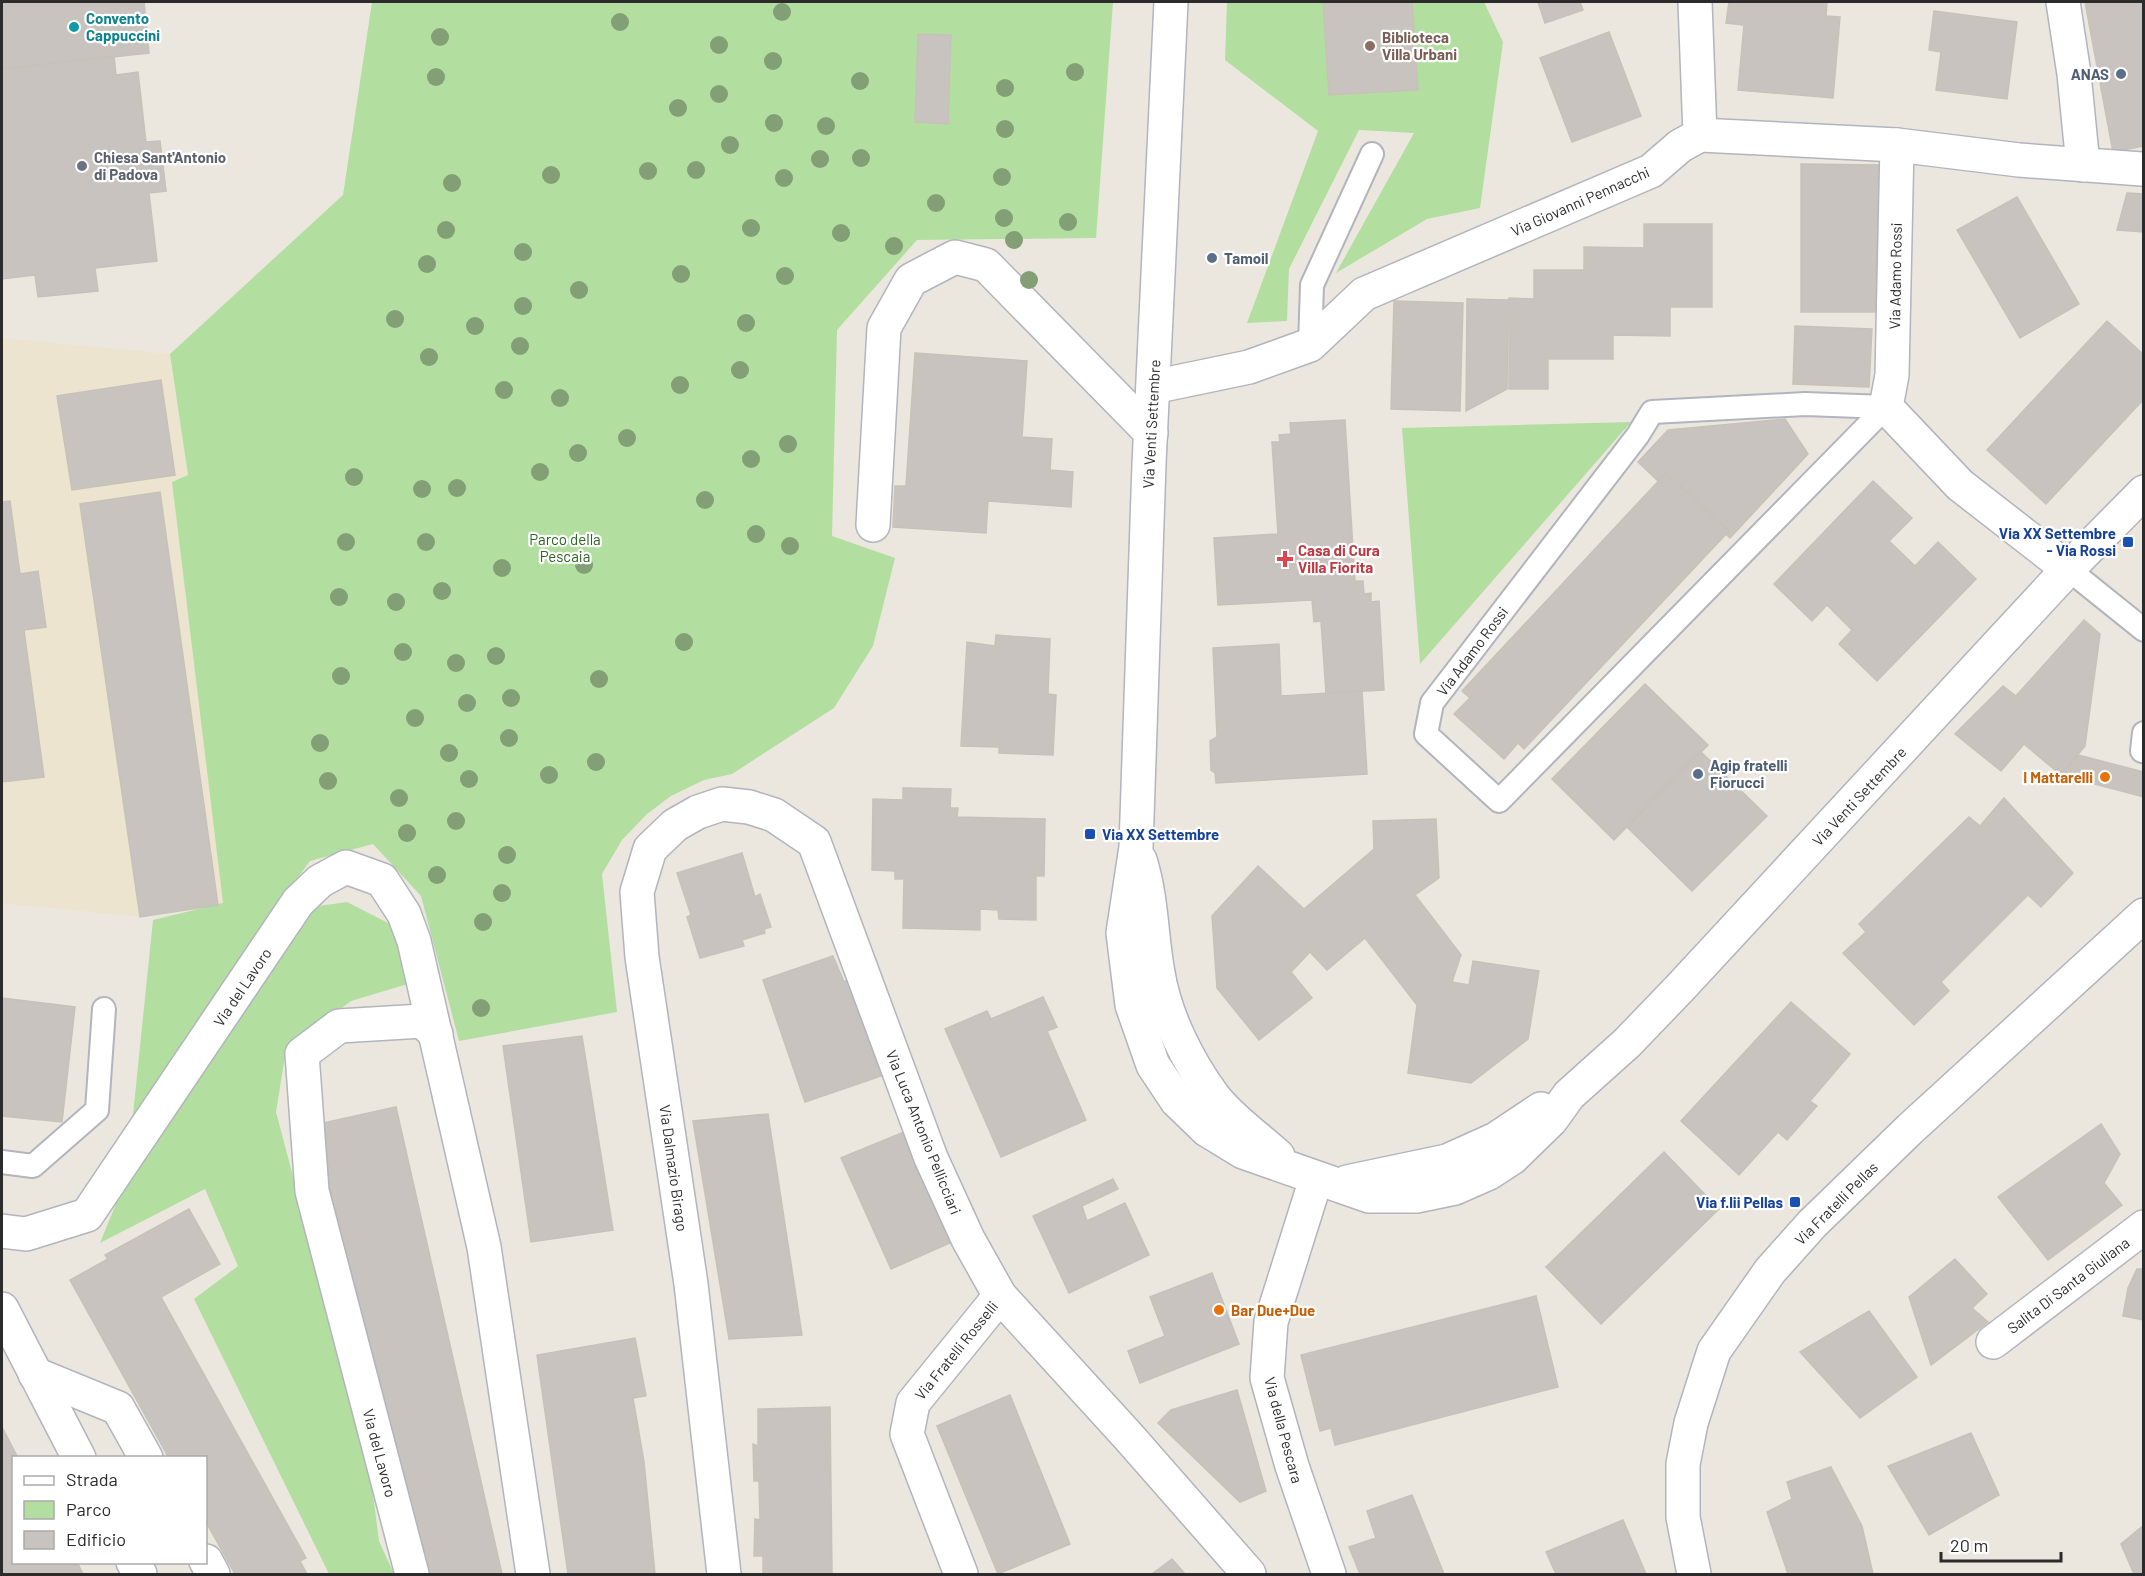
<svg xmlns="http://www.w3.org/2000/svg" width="2145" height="1576" viewBox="0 0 2145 1576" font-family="Barlow,sans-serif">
	<rect width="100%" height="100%" fill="#ece7de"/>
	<polygon fill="#ece4cf" points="2,338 170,354 188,475 172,482 223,904 140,917 2,903"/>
	<g fill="#b2df9f">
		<polygon points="372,2 1113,2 1096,238 917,240 837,330 832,536 895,558 873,646 834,708 732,774 704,780 671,796 647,814 622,840 602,874 617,1012 459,1041 421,896 373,844 310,861 249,945 131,1134 153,920 223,903 172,482 188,475 170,354 343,195"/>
		<polygon points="1227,2 1484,2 1503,42 1480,208 1427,219 1336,273 1414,133 1359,130 1289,269 1287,321 1247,323 1318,131 1225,60"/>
		<polygon points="1631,422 1420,664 1402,428"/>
		<polygon points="347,902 394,926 411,983 351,1001 286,1050 276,1112 369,1463 379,1541 394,1574 329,1574 194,1299 238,1266 205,1189 100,1243 126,1179 311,907"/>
	</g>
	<g fill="#c8c3be" stroke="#c7c2b8" stroke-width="1.5">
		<polygon points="2,2 144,2 149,53 2,69"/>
		<polygon points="1323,2 1412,2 1418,90 1329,95"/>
		<polygon points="1538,2 1580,2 1583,10 1545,23"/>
		<polygon points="1729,2 1827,2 1826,16 1840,17 1833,98 1738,90 1744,25 1726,23"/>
		<polygon points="2085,2 2144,2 2144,146 2113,152"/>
		<polygon points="1934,11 2017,22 2007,99 1936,90 1941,52 1929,50"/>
		<polygon points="1609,32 1641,116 1572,142 1540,58"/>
		<polygon points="918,34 951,35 948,124 915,122"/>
		<polygon points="114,56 116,75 138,72 146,142 160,141 166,191 149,193 157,261 95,268 98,291 38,297 35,275 2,279 2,69"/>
		<polygon points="1801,164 1881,165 1881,312 1801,312"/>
		<polygon points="2127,193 2144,194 2144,232 2117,230"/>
		<polygon points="2017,197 2079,304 2020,338 1957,230"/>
		<polygon points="1644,224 1712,224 1712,307 1670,307 1670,336 1613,335 1613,359 1548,359 1548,389 1509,389 1509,298 1534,299 1534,270 1584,270 1584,247 1644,248"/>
		<polygon points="1467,299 1508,300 1507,389 1466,411"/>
		<polygon points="1394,301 1463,303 1460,411 1391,409"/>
		<polygon points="2107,321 2144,355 2144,399 2046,504 1987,450"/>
		<polygon points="1795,326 1872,329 1869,387 1793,384"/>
		<polygon points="915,353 1027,361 1022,437 1052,439 1050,470 1073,472 1071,507 988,501 986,533 893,527 895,486 906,486"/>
		<polygon points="161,380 175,475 72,490 57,396"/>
		<polygon points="1785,419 1808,454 1730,538 1726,534 1729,531 1666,473 1658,481 1638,462 1668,430"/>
		<polygon points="1345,420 1355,581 1363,581 1364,594 1371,593 1371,602 1379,601 1384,690 1326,693 1321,621 1314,622 1312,600 1218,605 1214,538 1278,534 1272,442 1280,442 1279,435 1291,434 1290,423"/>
		<polygon points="1666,473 1729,531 1524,749 1518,743 1504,759 1454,714 1470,698 1462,691"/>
		<polygon points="1873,481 1912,518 1889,541 1915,566 1938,542 1976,579 1877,681 1839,644 1852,630 1827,605 1812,621 1774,584"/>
		<polygon points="160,492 218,905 140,917 80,504"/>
		<polygon points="10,501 20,574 38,571 46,627 24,630 44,777 2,782 2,502"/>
		<polygon points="2084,620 2100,634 2085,746 2061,775 2024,744 2001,771 1955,734 2003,686 2016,696"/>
		<polygon points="996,635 1050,639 1048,694 1056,695 1053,755 999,753 999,747 961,746 967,642 995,646"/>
		<polygon points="1279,644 1281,696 1362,691 1367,774 1216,783 1215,773 1211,770 1210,741 1217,737 1213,648"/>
		<polygon points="1645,684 1708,745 1614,840 1552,779"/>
		<polygon points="1700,751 1767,816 1692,891 1627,827"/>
		<polygon points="2078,755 2144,772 2144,797 2061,775"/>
		<polygon points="903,788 951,789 950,808 958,808 957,817 1045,819 1044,876 1036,876 1036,920 999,919 998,910 980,909 980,930 903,928 904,879 895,879 895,871 872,870 873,799 903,800"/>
		<polygon points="2004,798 2073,873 2041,907 2028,895 1941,982 1949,991 1914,1025 1843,953 1866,932 1859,924 1969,817 1980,826"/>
		<polygon points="1436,819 1439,878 1415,895 1461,955 1452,982 1469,985 1473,961 1539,971 1528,1039 1471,1083 1408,1073 1417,1005 1365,938 1327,970 1310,952 1291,972 1312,998 1259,1040 1217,988 1212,916 1258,866 1304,909 1374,849 1373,821"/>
		<polygon points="742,853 755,897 760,894 771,927 764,929 765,933 742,940 744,946 700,958 687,917 691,915 677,873"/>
		<polygon points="833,956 844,982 847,980 855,1002 858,1000 881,1076 805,1102 763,980"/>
		<polygon points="1043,997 1057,1027 1047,1031 1086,1120 1001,1157 945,1029 987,1011 991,1019"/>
		<polygon points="2,998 75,1007 62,1122 2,1116"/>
		<polygon points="1791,1002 1850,1054 1810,1101 1817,1106 1787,1140 1778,1132 1739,1175 1681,1121"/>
		<polygon points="582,1036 613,1230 531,1242 503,1046"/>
		<polygon points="396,1107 502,1574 417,1574 314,1125"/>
		<polygon points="768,1114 802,1335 729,1339 693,1121"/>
		<polygon points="2101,1124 2120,1154 2104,1183 2122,1205 2048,1260 1998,1197"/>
		<polygon points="904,1132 954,1241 891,1269 841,1158"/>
		<polygon points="1664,1152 1719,1209 1601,1324 1546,1267"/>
		<polygon points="1113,1179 1118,1189 1082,1206 1087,1221 1125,1203 1149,1255 1069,1293 1033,1216"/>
		<polygon points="189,1209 220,1264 161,1297 306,1558 300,1561 307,1574 235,1574 206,1522 206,1458 169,1458 70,1280 108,1259 105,1255"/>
		<polygon points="1955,1259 1987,1294 1972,1308 1988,1322 1931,1365 1909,1297"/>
		<polygon points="2137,1269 2144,1269 2144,1320 2123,1316 2128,1288"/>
		<polygon points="1212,1273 1239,1344 1140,1383 1128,1351 1165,1336 1150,1297"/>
		<polygon points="1536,1296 1558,1387 1335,1445 1331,1428 1320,1431 1301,1355"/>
		<polygon points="1869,1311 1917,1377 1860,1418 1800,1352"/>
		<polygon points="635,1338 646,1396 633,1398 644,1462 655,1574 568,1574 537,1355"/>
		<polygon points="1237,1390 1266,1491 1240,1502 1158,1423 1171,1410"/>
		<polygon points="1010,1395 1070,1544 998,1574 937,1426"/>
		<polygon points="830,1407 832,1574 763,1574 763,1556 754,1556 755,1519 760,1520 759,1481 754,1481 753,1444 758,1446 758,1409"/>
		<polygon points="2,1427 18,1458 14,1458 14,1562 77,1562 83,1574 4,1574 2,1570"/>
		<polygon points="1971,1433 1999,1495 1929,1535 1888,1466"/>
		<polygon points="1831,1467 1862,1526 1873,1574 1788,1574 1767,1512 1792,1499 1787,1482"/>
		<polygon points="1412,1495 1444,1574 1360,1574 1349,1547 1376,1538 1367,1511"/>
		<polygon points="1623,1520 1646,1574 1556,1574 1546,1552"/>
		<polygon points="2144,1525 2144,1574 2134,1574 2121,1544"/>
		<polygon points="1172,1559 1185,1574 1152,1574"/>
	</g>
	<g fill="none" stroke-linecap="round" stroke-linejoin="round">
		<defs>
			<g id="lane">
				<polyline points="1310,345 1312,285 1372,154"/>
				<polygon points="1805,404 1886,407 1499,801 1426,734 1432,703 1638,435 1652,412"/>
				<polyline points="2068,569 2144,630"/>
				<polyline points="2142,751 2144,733"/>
				<polyline points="2,1162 33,1166 97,1110 104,1009"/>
			</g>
			<g id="street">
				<polyline points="1695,2 1700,135"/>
				<polyline points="2063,2 2074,74 2083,165"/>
				<polyline points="1897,145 1892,375 1886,407 1960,485 2068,569"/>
				<polyline points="1153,387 1249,367 1310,345 1364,294 1651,171 1680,146 1700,135 1897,145 2019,160 2142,169"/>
				<polyline points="873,525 884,328 911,280 955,257 986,265 1151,433"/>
				<polyline points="2,1231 26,1234 87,1215 298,902 320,881 346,867 382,880 404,914 414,941 484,1247 533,1574"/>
				<polyline points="2,1309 79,1458"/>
				<polyline points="1993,1342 2144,1227"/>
				<polyline points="35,1374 118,1408 146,1458"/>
				<polyline points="206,1561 213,1574"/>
				<polyline points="133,1562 140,1574"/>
				<polyline points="412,1574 312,1191 302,1054 339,1026 422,1021 436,1034"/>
				<polyline points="724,1574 691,1284 642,957 637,892 650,849 675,825 698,812 722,804 749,807 774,815 814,842 931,1158 968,1239 1000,1296 1128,1436 1249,1574"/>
				<polyline points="961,1574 907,1434 913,1403 1000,1296"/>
				<polyline points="1694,1574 1683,1517 1683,1464 1691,1423 1714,1351 1770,1271 1812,1224 1910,1129 2144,915"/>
			</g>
			<g id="secondary">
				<polyline points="1171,2 1149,464 1136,847 1123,933 1132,1005 1153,1065 1177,1101 1207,1130 1243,1152 1369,1196 1416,1196 1455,1188 1489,1173 1512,1158 1551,1120 1569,1095 1627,1043 1679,989 2068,569 2144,492"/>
				<path d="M1140 860C1152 898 1151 935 1158 973 1165 1016 1188 1062 1214 1097 1231 1119 1257 1137 1278 1156"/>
				<polyline points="1316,1179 1271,1322 1267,1378 1292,1466 1329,1574"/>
				<polyline points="1347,1182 1447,1161 1496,1139 1541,1109"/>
			</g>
		</defs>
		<use href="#lane" stroke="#b2b4be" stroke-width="26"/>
		<use href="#street" stroke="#b2b4be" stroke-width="36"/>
		<use href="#secondary" stroke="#b2b4be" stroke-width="36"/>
		<use href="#lane" stroke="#fff" stroke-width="22"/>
		<use href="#street" stroke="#fff" stroke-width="33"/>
		<use href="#secondary" stroke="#fff" stroke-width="33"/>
	</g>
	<g fill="#829f75">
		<circle cx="782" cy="12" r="9"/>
		<circle cx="620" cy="22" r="9"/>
		<circle cx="440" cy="37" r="9"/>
		<circle cx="719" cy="45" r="9"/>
		<circle cx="773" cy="61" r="9"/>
		<circle cx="1075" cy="72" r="9"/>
		<circle cx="436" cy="77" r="9"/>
		<circle cx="860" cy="81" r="9"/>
		<circle cx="1005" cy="88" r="9"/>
		<circle cx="719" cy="94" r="9"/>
		<circle cx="678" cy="108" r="9"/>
		<circle cx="774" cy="123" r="9"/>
		<circle cx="826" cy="126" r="9"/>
		<circle cx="1005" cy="129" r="9"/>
		<circle cx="730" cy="145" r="9"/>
		<circle cx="861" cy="158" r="9"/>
		<circle cx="820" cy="159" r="9"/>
		<circle cx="696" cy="170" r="9"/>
		<circle cx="648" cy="171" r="9"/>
		<circle cx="551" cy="175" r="9"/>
		<circle cx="1002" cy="177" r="9"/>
		<circle cx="784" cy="178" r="9"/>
		<circle cx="452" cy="183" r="9"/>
		<circle cx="936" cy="203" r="9"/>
		<circle cx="1004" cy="218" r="9"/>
		<circle cx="1068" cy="222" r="9"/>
		<circle cx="751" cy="228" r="9"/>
		<circle cx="446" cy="230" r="9"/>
		<circle cx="841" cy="233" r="9"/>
		<circle cx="1014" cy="240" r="9"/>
		<circle cx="894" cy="246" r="9"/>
		<circle cx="523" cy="252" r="9"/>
		<circle cx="427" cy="264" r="9"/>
		<circle cx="681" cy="274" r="9"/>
		<circle cx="785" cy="276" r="9"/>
		<circle cx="1029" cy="280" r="9"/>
		<circle cx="579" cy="290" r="9"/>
		<circle cx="523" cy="306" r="9"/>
		<circle cx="395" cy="319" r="9"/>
		<circle cx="746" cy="323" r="9"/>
		<circle cx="475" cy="326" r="9"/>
		<circle cx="520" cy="346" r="9"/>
		<circle cx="429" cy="357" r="9"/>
		<circle cx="740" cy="370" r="9"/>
		<circle cx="680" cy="385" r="9"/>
		<circle cx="504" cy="390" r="9"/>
		<circle cx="560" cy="398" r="9"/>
		<circle cx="627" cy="438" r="9"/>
		<circle cx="788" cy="444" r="9"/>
		<circle cx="578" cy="453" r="9"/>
		<circle cx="751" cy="459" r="9"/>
		<circle cx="540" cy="472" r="9"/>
		<circle cx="354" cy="477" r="9"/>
		<circle cx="457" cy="488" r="9"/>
		<circle cx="422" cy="489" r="9"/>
		<circle cx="705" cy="500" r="9"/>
		<circle cx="756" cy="534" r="9"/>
		<circle cx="346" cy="542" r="9"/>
		<circle cx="426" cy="542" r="9"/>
		<circle cx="790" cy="546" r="9"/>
		<circle cx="584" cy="565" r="9"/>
		<circle cx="502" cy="568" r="9"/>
		<circle cx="442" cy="591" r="9"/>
		<circle cx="339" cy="597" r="9"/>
		<circle cx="396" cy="602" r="9"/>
		<circle cx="684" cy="642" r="9"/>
		<circle cx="403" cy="652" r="9"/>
		<circle cx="496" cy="656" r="9"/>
		<circle cx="456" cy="663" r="9"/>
		<circle cx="341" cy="676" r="9"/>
		<circle cx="599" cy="679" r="9"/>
		<circle cx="511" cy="698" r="9"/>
		<circle cx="467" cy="703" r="9"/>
		<circle cx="415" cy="718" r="9"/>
		<circle cx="509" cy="738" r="9"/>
		<circle cx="320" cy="743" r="9"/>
		<circle cx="449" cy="753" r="9"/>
		<circle cx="596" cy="762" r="9"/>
		<circle cx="549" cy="775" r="9"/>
		<circle cx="469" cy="779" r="9"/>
		<circle cx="328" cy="781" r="9"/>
		<circle cx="399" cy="798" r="9"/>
		<circle cx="456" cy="821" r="9"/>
		<circle cx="407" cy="833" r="9"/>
		<circle cx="507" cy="855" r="9"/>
		<circle cx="437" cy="875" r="9"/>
		<circle cx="502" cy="893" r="9"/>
		<circle cx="483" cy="922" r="9"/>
		<circle cx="481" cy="1008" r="9"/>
	</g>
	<circle fill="#0f9aa8" stroke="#fff" stroke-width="2" cx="74" cy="27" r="6"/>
	<circle fill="#8d6e63" stroke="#fff" stroke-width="2" cx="1370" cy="46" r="6"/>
	<g fill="#5c6f8a" stroke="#fff" stroke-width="2">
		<circle cx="2121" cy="74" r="6"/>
		<circle cx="1212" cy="258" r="6"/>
		<circle cx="1698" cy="774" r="6"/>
	</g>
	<circle fill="#6b7280" stroke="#fff" stroke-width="2" cx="82" cy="166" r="6"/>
	<g fill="#1a4fb4" stroke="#fff" stroke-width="2">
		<rect x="2122" y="536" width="12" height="12" rx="3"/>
		<rect x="1084" y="828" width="12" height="12" rx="3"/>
		<rect x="1789" y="1196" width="12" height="12" rx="3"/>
	</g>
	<path fill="#e0444e" stroke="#fff" stroke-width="2" d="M1282 550h6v6h6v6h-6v6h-6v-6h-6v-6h6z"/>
	<g fill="#e8710a" stroke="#fff" stroke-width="2">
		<circle cx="2105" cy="777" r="6"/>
		<circle cx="1219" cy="1310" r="6"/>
	</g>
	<g text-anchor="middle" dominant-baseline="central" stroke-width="4.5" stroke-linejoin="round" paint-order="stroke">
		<g font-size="15" font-weight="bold" fill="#0d838f" stroke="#fff" text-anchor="start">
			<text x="86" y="18">Convento<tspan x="86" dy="17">Cappuccini</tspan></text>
		</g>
		<g font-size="15" font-weight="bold" fill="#785e54" stroke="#fff" text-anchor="start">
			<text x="1382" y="37">Biblioteca<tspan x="1382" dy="17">Villa Urbani</tspan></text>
		</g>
		<g font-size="15" font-weight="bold" fill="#4e5e75" stroke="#fff" text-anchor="start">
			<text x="2109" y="74" text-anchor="end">ANAS</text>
			<text x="1224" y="258">Tamoil</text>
			<text x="1710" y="765">Agip fratelli<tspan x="1710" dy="17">Fiorucci</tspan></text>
		</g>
		<g font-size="15" font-weight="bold" fill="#5b616d" stroke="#fff" text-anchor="start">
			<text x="94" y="157">Chiesa Sant'Antonio<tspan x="94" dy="17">di Padova</tspan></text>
		</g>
		<g font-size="15" fill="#2b2b2b" stroke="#fff">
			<text transform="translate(1580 201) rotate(-24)">Via Giovanni Pennacchi</text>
			<text transform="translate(1895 276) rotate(-89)">Via Adamo Rossi</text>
			<text transform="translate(1151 424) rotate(-87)">Via Venti Settembre</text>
			<text transform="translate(1472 651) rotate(-53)">Via Adamo Rossi</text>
			<text transform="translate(1859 796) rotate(-47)">Via Venti Settembre</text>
			<text transform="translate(242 987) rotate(-56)">Via del Lavoro</text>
			<text transform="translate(924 1132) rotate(68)">Via Luca Antonio Pellicciari</text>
			<text transform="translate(674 1168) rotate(82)">Via Dalmazio Birago</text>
			<text transform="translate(1836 1203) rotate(-45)">Via Fratelli Pellas</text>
			<text transform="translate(2068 1285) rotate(-37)">Salita Di Santa Giuliana</text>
			<text transform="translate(956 1350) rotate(-51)">Via Fratelli Rosselli</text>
			<text transform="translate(1284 1430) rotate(75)">Via della Pescara</text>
			<text transform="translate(380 1453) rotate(75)">Via del Lavoro</text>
		</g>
		<g font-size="15" font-weight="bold" fill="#164399" stroke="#fff" text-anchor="end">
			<text x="2116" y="533">Via XX Settembre<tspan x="2116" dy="17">- Via Rossi</tspan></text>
			<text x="1102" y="834" text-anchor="start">Via XX Settembre</text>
			<text x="1783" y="1202">Via f.lii Pellas</text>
		</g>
		<g font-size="15" fill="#2b641f" stroke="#fff">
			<text x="565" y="539">Parco della<tspan x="565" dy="17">Pescaia</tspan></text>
		</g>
		<g font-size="15" font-weight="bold" fill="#be3a42" stroke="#fff" text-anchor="start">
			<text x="1298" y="550">Casa di Cura<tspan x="1298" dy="17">Villa Fiorita</tspan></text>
		</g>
		<g font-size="15" font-weight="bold" fill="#c56008" stroke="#fff" text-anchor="end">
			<text x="2093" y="777">I Mattarelli</text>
			<text x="1231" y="1310" text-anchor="start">Bar Due+Due</text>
		</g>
	</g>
	<rect width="2145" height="1576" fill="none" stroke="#2b2b2b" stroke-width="6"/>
	<rect x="12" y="1456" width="195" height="108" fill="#ffffff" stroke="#aaaaaa" stroke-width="1.5"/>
	<rect x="24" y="1476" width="30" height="9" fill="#ffffff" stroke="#aaaaaa" stroke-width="1.5"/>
	<text x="66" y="1486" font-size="18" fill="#2b2b2b">Strada</text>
	<rect x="24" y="1501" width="30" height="18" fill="#b2df9f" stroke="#aaaaaa" stroke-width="1.5"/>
	<text x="66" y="1516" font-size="18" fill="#2b2b2b">Parco</text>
	<rect x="24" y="1531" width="30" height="18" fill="#c8c3be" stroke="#aaaaaa" stroke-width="1.5"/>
	<text x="66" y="1546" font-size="18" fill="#2b2b2b">Edificio</text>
	<path d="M1941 1552v9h120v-9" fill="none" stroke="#2b2b2b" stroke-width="3"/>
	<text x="1950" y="1552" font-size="18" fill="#2b2b2b" stroke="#ffffff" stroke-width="4.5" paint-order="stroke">20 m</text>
</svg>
